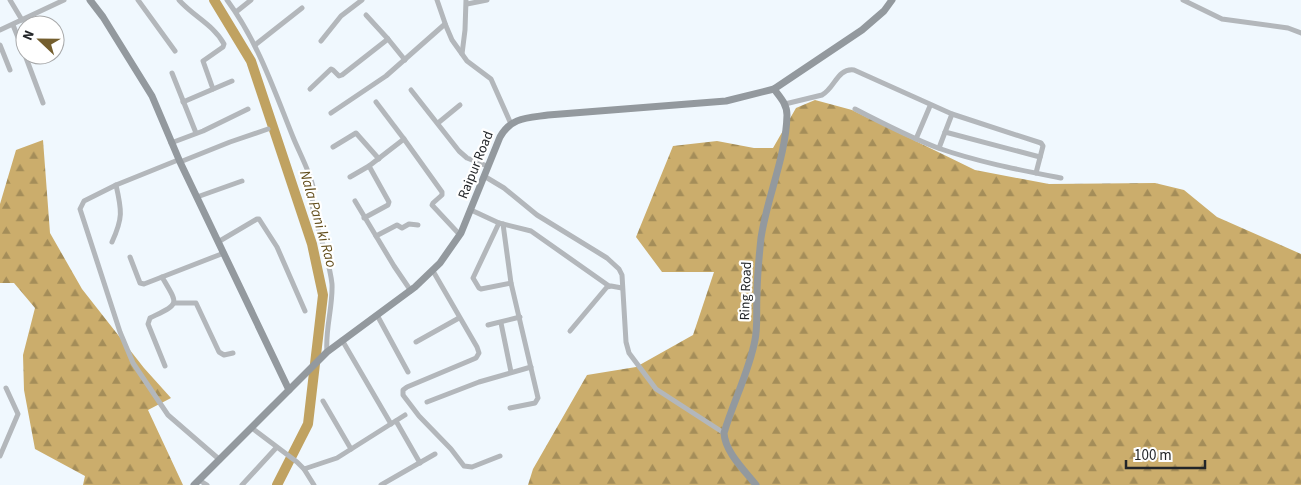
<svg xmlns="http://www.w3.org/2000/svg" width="1301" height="485" viewBox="0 0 1301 485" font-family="'Source Sans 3',sans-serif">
	<defs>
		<pattern id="forest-firs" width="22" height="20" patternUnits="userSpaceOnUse" patternTransform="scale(1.25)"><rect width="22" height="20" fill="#cbad6c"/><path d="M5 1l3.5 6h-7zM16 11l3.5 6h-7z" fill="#a48d59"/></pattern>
	</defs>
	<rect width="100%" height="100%" fill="#f0f8fe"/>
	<g fill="url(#forest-firs)">
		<polygon points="815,100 852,110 975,170 1049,184 1155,183 1184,190 1217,217 1301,254 1301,485 528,485 533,469 587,375 636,367 693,335 714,272 662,272 636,237 673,146 717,141 754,148 773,148 796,108"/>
		<polygon points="43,140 50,233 82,289 144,368 171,398 148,410 183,485 83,485 85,476 35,449 24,390 23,355 35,308 14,283 0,283 0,204 16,150"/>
	</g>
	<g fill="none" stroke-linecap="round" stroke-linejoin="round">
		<polyline stroke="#c0a261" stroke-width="10" points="214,0 251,61 312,244 323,295 308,424 277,485"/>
		<g stroke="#b3b7bb" stroke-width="5">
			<polyline points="10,0 22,20"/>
			<polyline points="138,0 175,51"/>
			<path d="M179 0C193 16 214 25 224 44L223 47 203 61 213 89"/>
			<path d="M227 0C258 42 274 90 293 137 299 152 310 172 313 187 314 195 311 202 313 210 319 235 329 258 332 284 333 307 325 329 327 352"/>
			<polyline points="437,0 446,26 452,40 467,61 491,79 511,124"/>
			<polyline points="1183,0 1222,19 1288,28 1301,33"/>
			<polyline points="467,4 487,0"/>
			<polyline points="236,12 251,0"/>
			<polyline points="366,15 388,39 405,60"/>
			<polyline points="13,25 25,55"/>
			<polyline points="0,30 64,0"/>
			<polyline points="321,41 341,16 362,0"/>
			<polyline points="0,45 10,70"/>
			<polyline points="255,45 302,8"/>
			<polyline points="462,54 465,30 466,0"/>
			<polyline points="25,55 43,103"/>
			<polyline points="172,73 196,133"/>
			<polyline points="310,89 331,69 333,70 339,76 342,75 388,39"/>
			<polyline points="411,90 459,151 467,158 487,166"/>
			<polyline points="183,102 232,81"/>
			<polyline points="376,102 404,139"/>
			<path d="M785 104 822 95C835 88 837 68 854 70L952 114 1041 143 1043 146 1036 173"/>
			<path d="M855 109C882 123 909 137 938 148 978 162 1020 170 1061 178"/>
			<polyline points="331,113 386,76 445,24"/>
			<polyline points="438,123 460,105"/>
			<polyline points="945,132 1040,157"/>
			<polyline points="916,139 930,106"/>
			<polyline points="171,143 203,131 248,109"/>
			<polyline points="333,147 356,133 379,159"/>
			<polyline points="939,148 952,114"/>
			<polyline points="178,160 116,185 84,201 80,209 120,332 133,363 168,415 220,460"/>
			<polyline points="180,162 230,142 268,129"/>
			<polyline points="369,166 404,139 442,192 442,195 433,203 432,205 460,235"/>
			<polyline points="484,176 504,188 537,215 607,258 619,269 622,275 626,342 629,353 656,389 724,433"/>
			<polyline points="350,177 369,166 389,202 388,205 364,218"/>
			<polyline points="197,197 242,181"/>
			<polyline points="355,201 376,236"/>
			<polyline points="471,210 499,223 531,231 609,286"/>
			<polyline points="499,223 473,278 479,288 481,289 511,283 538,398 535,403 510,408"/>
			<polyline points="503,224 511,283"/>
			<path d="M112 242C123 218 122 211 116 185"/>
			<polyline points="218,242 257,219 259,219 277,247 305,311"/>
			<polyline points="130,257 140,283 144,284 224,253"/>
			<polyline points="433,271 477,347 479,353 476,358 469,361 407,387 403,390 403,395 419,416 451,449 464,466 472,467 500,456"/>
			<path d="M162 277C179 306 180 303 150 318L148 324 165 366"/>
			<polyline points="411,291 394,266 376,236 397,225 402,228 409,224 418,225"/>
			<polyline points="175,303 196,303 219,352 224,355 233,353"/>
			<polyline points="377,315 408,372"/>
			<polyline points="501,323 511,372"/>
			<polyline points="488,325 520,317"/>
			<polyline points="570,331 607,287 611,286 622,288"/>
			<polyline points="342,340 391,424"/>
			<polyline points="416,342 459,318"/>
			<polyline points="323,401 351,449"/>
			<polyline points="427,402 479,382 531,367"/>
			<polyline points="396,421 420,463"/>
			<polyline points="252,428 297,462 304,469 314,485"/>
			<polyline points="0,456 18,414 6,388"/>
			<polyline points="304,469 337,458 405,415"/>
			<polyline points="199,480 207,485"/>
			<polyline points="242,485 276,448"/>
			<polyline points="381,485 435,454"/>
		</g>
		<g stroke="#93999e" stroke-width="7">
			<polyline points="90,0 103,17 152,96 180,162 289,390"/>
			<path d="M194 485 327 352 415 287 440 263 461 233 500 137C511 117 528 118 548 115L726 101 774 89 862 30 884 11 892 0"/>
			<path d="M756 485C745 471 725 452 724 433 733 402 749 372 755 340 758 325 756 310 757 295 757 276 759 257 761 238 767 197 786 157 787 115 787 104 780 97 774 89"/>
		</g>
	</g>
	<g text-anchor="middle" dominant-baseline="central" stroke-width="4.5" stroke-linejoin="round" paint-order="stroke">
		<g font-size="14" fill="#222528" stroke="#fff">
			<text transform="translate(476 165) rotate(-68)">Raipur Road</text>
			<text transform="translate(746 291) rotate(-88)">Ring Road</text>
		</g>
		<g font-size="15" font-style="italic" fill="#634e1c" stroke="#fff">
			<text transform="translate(318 219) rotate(74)">Nala Pani ki Rao</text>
		</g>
	</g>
	<g transform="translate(40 40) rotate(292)"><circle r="24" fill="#ffffff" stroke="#a7a8a9"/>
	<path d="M0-4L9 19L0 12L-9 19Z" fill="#745e2e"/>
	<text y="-8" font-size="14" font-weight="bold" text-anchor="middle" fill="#222528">N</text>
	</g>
	<path d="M1126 460v8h79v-8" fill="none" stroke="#222528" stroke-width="2.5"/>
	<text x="1134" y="460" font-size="15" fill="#222528" stroke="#ffffff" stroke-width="4" paint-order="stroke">100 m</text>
</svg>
